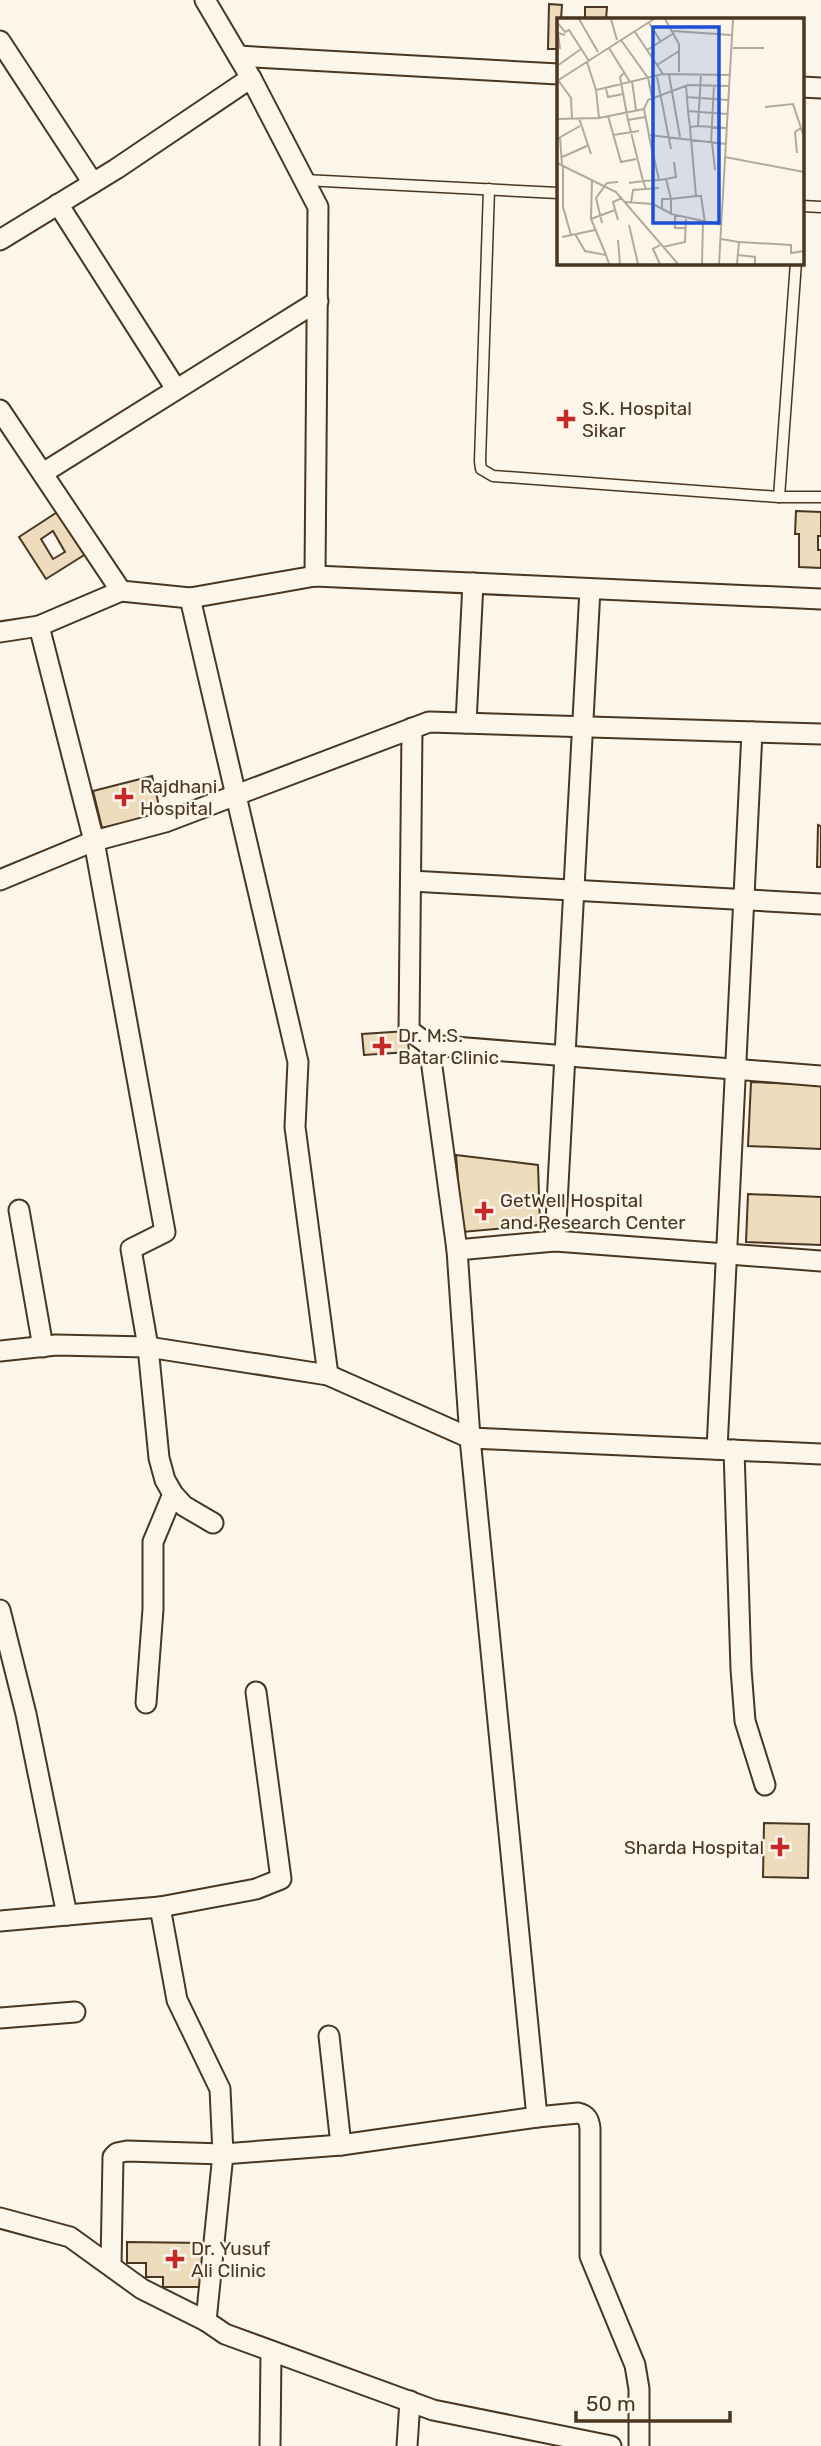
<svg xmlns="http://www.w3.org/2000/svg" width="821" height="2446" viewBox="0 0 821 2446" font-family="Rubik,sans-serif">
	<rect width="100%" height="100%" fill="#fbf6e9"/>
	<g fill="#ecdcbc" stroke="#4a3520" stroke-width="2" fill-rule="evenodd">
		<polygon points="549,4 562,5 561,19 558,19 558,49 548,49"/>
		<polygon points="585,7 607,7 606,19 585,19"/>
		<path d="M62 509 89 552 46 579 19 537ZM53 531 65 552 53 559 41 539Z"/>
		<polygon points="796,511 821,512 821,536 818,536 818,550 821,550 821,568 799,567 799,534 795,534"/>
		<polygon points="152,776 161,814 102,828 93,791"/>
		<polygon points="818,825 821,826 821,867 817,867"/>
		<polygon points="407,1031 409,1052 364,1055 362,1034"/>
		<polygon points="751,1082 821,1085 821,1149 748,1146"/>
		<polygon points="456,1155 538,1165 540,1225 462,1232"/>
		<polygon points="748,1194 821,1197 821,1245 746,1242"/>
		<polygon points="764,1823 809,1824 808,1878 763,1877"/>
		<polygon points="127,2242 205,2243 204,2287 163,2287 163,2277 146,2277 146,2263 127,2263"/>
	</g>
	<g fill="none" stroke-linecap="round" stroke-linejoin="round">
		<defs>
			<g id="service">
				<polyline points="304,180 558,193"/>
				<polyline points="489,189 480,461 481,469 493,476 779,497 821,497"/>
				<polyline points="802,206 821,207"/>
				<polyline points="779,497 796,262"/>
			</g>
			<g id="minor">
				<polyline points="205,0 251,78 318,207 315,576"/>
				<polyline points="0,41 93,183"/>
				<polyline points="238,56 558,74"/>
				<polyline points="802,87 821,88"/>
				<polyline points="58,204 176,389"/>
				<polyline points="0,240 116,169 251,78"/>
				<polyline points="0,410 121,591"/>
				<polyline points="43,473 318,301"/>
				<polyline points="190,598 298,1062 295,1127 328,1375"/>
				<polyline points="39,626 94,841 165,1232 131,1249 148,1347 159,1458 165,1480 173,1494 184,1506 213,1523"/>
				<polyline points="0,632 39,626 121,591 190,598 315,576 821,599"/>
				<polyline points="466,723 473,583"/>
				<polyline points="412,728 409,1030 429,1045"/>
				<polyline points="0,880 94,841 165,822 429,722 821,734"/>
				<polyline points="411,881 821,904"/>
				<polyline points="19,1210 43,1347"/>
				<polyline points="555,1241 821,1261"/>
				<polyline points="457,1250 429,1045 821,1076"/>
				<polyline points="0,1351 56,1345 148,1347 328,1375 470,1438 821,1454"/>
				<polyline points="717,1449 752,732"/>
				<polyline points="734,1450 741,1669 745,1721 765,1785"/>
				<polyline points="0,1610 26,1714 67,1915 0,1921"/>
				<polyline points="146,1703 153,1609 153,1542 173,1494"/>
				<polyline points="160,1907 256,1889 281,1879 256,1692"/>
				<polyline points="67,1915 160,1907 177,2000 220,2089 223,2154 341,2145 537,2117 470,1438 457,1250 555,1241 590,589"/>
				<polyline points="0,2018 75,2012"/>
				<polyline points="329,2036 341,2145"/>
				<path d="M537 2117 578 2113C587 2115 589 2120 590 2128V2256L635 2365 639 2389V2446"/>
				<polyline points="0,2218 70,2237 142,2289 206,2321"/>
				<polyline points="111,2265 113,2157 117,2153 127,2151 223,2154 206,2321 225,2334 433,2410 611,2446"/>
				<polyline points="270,2446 271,2351"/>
				<polyline points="407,2446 410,2401"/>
			</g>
		</defs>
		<use href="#service" stroke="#4a3520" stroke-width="13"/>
		<use href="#minor" stroke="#4a3520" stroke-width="23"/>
		<use href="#service" stroke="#fbf6e9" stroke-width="10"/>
		<use href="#minor" stroke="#fbf6e9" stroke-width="19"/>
	</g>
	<g fill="#c62828" stroke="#fbf6e9" stroke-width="2.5">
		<path d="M562.5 408.5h7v7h7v7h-7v7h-7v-7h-7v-7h7z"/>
		<path d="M120.5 786.5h7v7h7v7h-7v7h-7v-7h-7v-7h7z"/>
		<path d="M378.5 1035.5h7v7h7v7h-7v7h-7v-7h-7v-7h7z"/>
		<path d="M480.5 1200.5h7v7h7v7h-7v7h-7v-7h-7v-7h7z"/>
		<path d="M776.5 1836.5h7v7h7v7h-7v7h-7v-7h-7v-7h7z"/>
		<path d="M171.5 2248.5h7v7h7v7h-7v7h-7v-7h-7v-7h7z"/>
	</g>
	<g text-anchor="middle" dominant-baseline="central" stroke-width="5" stroke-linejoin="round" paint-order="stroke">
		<g font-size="19" fill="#4a3520" stroke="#fbf6e9" text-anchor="start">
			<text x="582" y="408">S.K. Hospital<tspan x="582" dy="22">Sikar</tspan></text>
			<text x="140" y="786">Rajdhani<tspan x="140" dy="22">Hospital</tspan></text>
			<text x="398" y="1035">Dr. M.S.<tspan x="398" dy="22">Batar Clinic</tspan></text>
			<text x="500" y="1200">GetWell Hospital<tspan x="500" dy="22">and Research Center</tspan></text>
			<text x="764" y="1847" text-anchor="end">Sharda Hospital</text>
			<text x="191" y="2248">Dr. Yusuf<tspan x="191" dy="22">Ali Clinic</tspan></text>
		</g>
	</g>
	<g transform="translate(557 18)">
		<rect width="247" height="247" fill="#fbf6e9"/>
		<path fill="none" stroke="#b4a999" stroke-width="2" d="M22 1 41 34M54 1 60 22M108 1 122 26V54M0 4 8 14 12 12 32 43M92 5 104 24M116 13 174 17M78 14 106 56M64 22 91 60 95 79M52 30 73 64M176 30H207M3 31 1 15 8 17M90 32 117 15M30 44 39 72M100 47 122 33M0 48 24 31M67 55 63 59 71 102 88 99M112 57 123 119M100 59 114 131M1 62 14 80 15 101M0 63 97 1M75 63 79 92M129 67 131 93M49 71 51 79 66 76M129 79 171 82M208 89 236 86 247 119M87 91 42 100 39 72 106 56 174 57M51 98 64 144 79 141M22 100 34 136M0 101 42 100M71 102 86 163 102 162 92 118M141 108 169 110M133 109 131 93 170 96M56 117 82 113M3 119 5 147M0 121 23 108M154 125 157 67M155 125 158 152M169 126 92 117 87 91 91 82 131 67 172 68M240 135 238 114 244 110M5 139 30 128M168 139 247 154M0 145 59 174 121 246M6 148V189L14 217M109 161 119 159 117 144M35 162 34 201 49 237M102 162 109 161 114 181 139 178 133 109 141 108 144 56M72 165 86 163 89 171M139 178H144L148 205M68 184 96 186 113 195M74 185 76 172 102 170M105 190V181H114V196L165 207M118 197V210H129M34 201 58 192M61 202 56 184 65 180M45 205 39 180 50 165 61 164M72 207 81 246M18 216 28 233 49 237 52 246M5 219 38 212M164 221 182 224 180 246M61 222 63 246M182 224 234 227V235L247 233M103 227 96 231 103 246M106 229 128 224 129 201M181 237 198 239V246M145 246 146 205M162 246 176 1"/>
		<path fill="#1d4ed8" fill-opacity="0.15" stroke="#1d4ed8" stroke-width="3.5" d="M96 9H162V205H96Z"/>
		<rect width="247" height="247" fill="none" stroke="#4a3520" stroke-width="3.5"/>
	</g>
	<path d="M576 2411v10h154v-10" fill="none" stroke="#4a3520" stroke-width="3.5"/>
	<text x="586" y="2411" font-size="21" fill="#4a3520" stroke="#fbf6e9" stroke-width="5" paint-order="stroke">50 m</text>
</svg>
